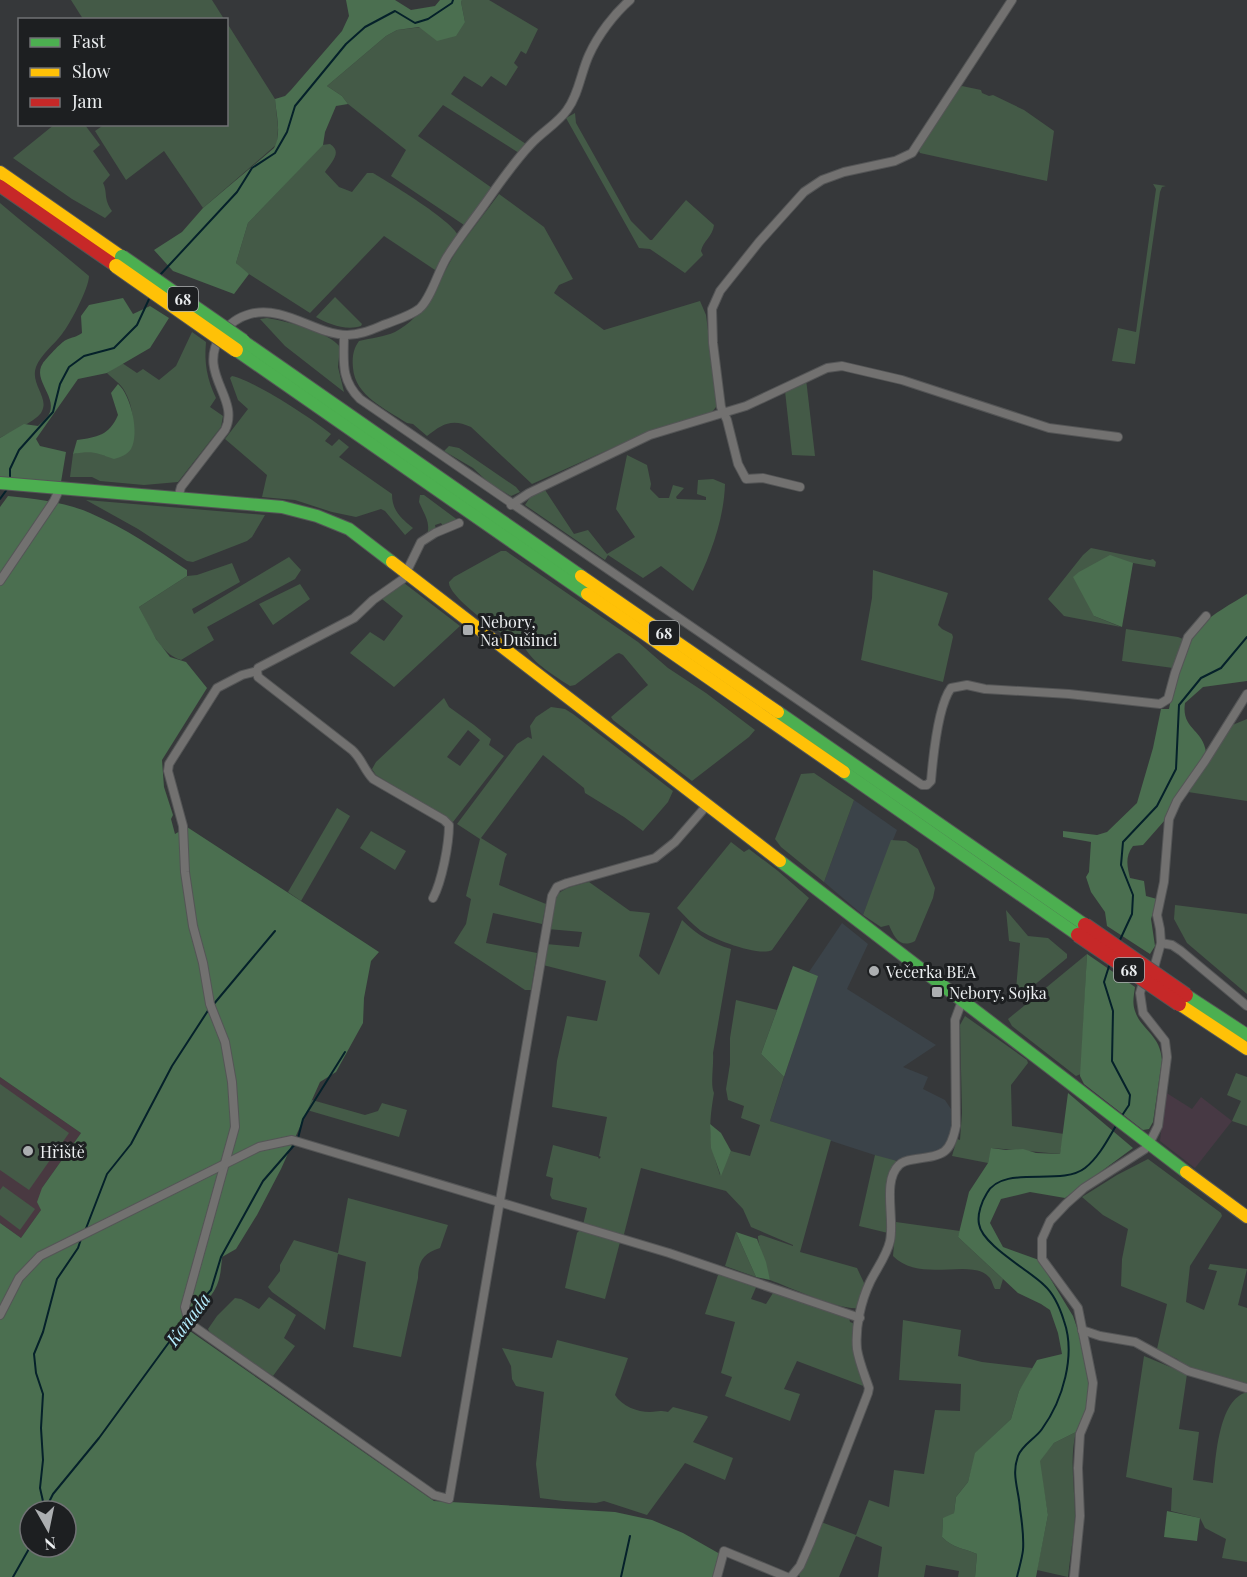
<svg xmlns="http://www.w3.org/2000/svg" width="1247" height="1577" viewBox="0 0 1247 1577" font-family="'Playfair Display',serif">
	<rect width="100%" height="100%" fill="#36383a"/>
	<polygon fill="#473944" points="1165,1092 1192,1109 1201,1097 1232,1121 1195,1168 1160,1141"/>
	<g fill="#3b4349">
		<polygon points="854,800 897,830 863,915 824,882"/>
		<polygon points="842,923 868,944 847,989 936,1045 903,1067 928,1077 923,1089 945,1100 953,1112 950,1138 940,1151 893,1161 770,1121 817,976 809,972"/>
	</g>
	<polygon fill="#493941" points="0,1077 81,1133 42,1188 41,1210 21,1238 0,1223"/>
	<g fill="#445a47" fill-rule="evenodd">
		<polygon points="71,0 212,0 224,19 83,19"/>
		<polygon points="462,0 489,0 538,29 526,54 521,51 514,63 518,67 506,86 491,76 482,87 464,76 451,94 526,144 519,153 443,105 418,136 492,188 464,225 391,176 406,150 348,104 342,96 327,86 386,36 397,30 465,22 461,2"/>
		<polygon points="227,23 275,99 278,128 277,144 203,208 164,151 126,180 95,131 105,124 226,124"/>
		<polygon points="962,86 981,90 982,93 989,96 993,95 1024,110 1054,131 1047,181 920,153 918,149 957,90"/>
		<path d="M575 113 576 123 631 221 650 240H652L686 200 714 225C713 236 703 241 701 251L703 255 685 273 650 249 639 248 566 118Z"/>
		<path d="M55 124 85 125 100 145 93 151 110 175 103 183C108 193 103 198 112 211L105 218 72 199 13 158Z"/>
		<path d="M330 144C343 152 331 163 325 172L339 187 352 192 367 173H373C390 183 451 220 458 235L435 270 384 236 310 313 241 269 236 263 248 223 322 145Z"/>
		<polygon points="1153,184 1166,186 1162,187 1160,192 1135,364 1112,361 1118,328 1136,332 1156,189"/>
		<path d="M499 194 544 227 573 279 559 285 554 293 604 330 700 301 706 315 717 402 716 407 712 412 648 432 532 484 471 427C452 418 442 424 427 436L413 424 407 423C386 409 355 396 353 368 352 358 353 349 359 341 371 338 384 337 395 332 428 315 440 276 459 247 472 229 486 212 499 194Z"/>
		<path d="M0 203C29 228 60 251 89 276 89 288 70 324 62 334 54 345 41 354 36 367 30 384 49 397 42 411 38 421 10 432 0 438Z"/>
		<path d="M335 297 362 324 361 326C346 331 328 324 316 317Z"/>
		<path d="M267 318C286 321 329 332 340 347L338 367 344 392 285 346 260 319Z"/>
		<path d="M192 332 206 342C204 363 207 379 216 398L210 407 223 416 221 427 178 482 144 485 100 481 92 477H70L73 454C85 451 94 449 105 456L131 448C134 429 135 408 124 390 121 384 112 378 107 373L122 363 137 373 143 369 159 380 176 366Z"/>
		<path d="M232 376C253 380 313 419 331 434L325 441 332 446 339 439 349 447 339 457 392 494C392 511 401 518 413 528L405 535 385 511 381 509 356 517 332 512 295 500 262 497 267 475 225 439 248 409 238 400 230 378Z"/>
		<polygon points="806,379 815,456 792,455 785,391"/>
		<polygon points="449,446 459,448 516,487 520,492 511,496 489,483 473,468 444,451"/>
		<path d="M627 455 647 465 651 484 650 489 659 498H669L673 485 684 488 676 497 677 499 706 500V497L697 494 698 480 713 479 725 484C724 521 709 559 693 591L661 566 643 578 608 555 605 560 525 505 531 496 545 490 574 534 588 530 607 554 635 537 616 509Z"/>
		<path d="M420 495H424L459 521 443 526 441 523 435 525 436 530 427 535C431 522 424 514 419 502Z"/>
		<polygon points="86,500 265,515 252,537 247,541 193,562 187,561 138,529"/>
		<polygon points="1091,548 1150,560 1153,559 1156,562 1155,567 1133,563 1094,616 1121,627 1064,616 1048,599 1083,555"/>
		<path d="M501 551H506L638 642 668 668 706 693 755 730 749 737 692 781 613 720 611 717 648 685 623 655 619 653 616 654 575 685 570 686C555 676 534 664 525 648 510 641 447 597 449 582L454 577Z"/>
		<path d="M289 557 301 570 295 579 207 627 214 640 181 660C159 653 149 626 139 607L187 576 197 575 232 563 240 582 192 609 194 614Z"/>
		<polygon points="873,570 948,593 938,625 942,629 952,634 953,637 943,682 861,660 872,598"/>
		<polygon points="404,583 460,626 394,687 350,653 370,632 384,641 403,616 382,599"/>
		<polygon points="300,584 310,599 273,625 259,604"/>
		<polygon points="1126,629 1178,637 1183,639 1173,668 1122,661"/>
		<path d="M444 698 449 707 474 725 491 739 489 745 504 756 453 822 376 775 372 769 376 762ZM468 730 480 740 460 766 447 757Z"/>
		<polygon points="551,707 565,709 573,714 673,791 668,802 643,831 624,817 585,793 584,788 543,755 481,838 507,854 505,858 499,885 546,904 542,924 493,913 486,943 537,953 531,990 525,990 454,943 466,924 471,899 466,896 480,839 457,824 517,744 528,737 532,739 530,726 536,717"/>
		<polygon points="1247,719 1247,801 1188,792 1230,726"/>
		<polygon points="814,773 854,800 824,882 781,847 775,839 801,774"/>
		<polygon points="337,808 350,816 301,901 288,892"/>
		<polygon points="371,831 406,851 395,870 360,848"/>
		<path d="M891 840 906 841 918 849 935 888 933 898 915 941C900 949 894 937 889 925L881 927 863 915Z"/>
		<path d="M731 842 744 852 749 849 778 871 809 898 772 950C759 957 713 939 701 931 692 924 685 916 677 908Z"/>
		<path d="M589 882 630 911 650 913 639 956 659 975 682 920C697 935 711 943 731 949L713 1053C714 1065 710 1085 714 1093 708 1128 709 1142 720 1175L731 1151 750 1156 760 1125 741 1118 744 1106 728 1100 726 1089 730 1064V1038L736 1000 777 1010 761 1054 784 1077 770 1121 831 1140 800 1252 857 1268 865 1285 859 1308C841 1311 789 1287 770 1280 768 1275 757 1240 758 1236L761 1235 793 1246V1245L751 1227 743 1209 726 1191 641 1168 623 1238 583 1225 587 1208 552 1199 550 1195 553 1178 546 1176 553 1145 598 1157 599 1159 601 1157 599 1156 607 1117 552 1107 557 1061 567 1016 597 1021 606 981 543 965 546 944 579 947 582 932 548 929C555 893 552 891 589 882Z"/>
		<polygon points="1175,905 1247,914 1247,994 1187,943 1174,919"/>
		<polygon points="1006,910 1028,936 1048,938 1067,954 1067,958 1015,1001 1020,943 1009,941"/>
		<polygon points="1087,954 1081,1074 1076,1076 1012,1026 1008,1019"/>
		<polygon points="965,1016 1027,1060 1028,1063 1011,1085 1012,1126 1064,1134 1060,1154 992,1148 988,1163 952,1156 957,1139 960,1140 962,1113 960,1025"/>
		<polygon points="1236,1073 1247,1077 1247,1126 1232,1121 1241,1101 1227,1095"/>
		<polygon points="0,1084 69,1133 29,1190 0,1170"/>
		<polygon points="312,1100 365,1115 378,1111 382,1103 407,1110 399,1137 307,1110"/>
		<path d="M875 1155 897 1161C880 1179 887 1211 888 1233L859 1226Z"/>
		<polygon points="1148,1159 1221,1213 1222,1216 1190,1266 1186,1302 1204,1310 1217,1271 1208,1269 1210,1264 1247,1269 1238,1305 1247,1308 1247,1386 1185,1366 1177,1359 1157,1349 1167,1304 1121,1286 1122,1259 1128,1229 1103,1215 1082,1197 1117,1175"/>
		<polygon points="3,1186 35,1209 20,1230 0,1215 0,1190"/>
		<path d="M348 1198 448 1225 440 1248C424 1253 418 1261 418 1278L401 1357 353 1347 366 1262 338 1254 325 1330 272 1292 268 1287 280 1271V1265L294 1240 338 1253Z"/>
		<path d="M896 1222 960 1231 958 1237 1003 1279 1000 1289H995C993 1286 992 1280 989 1277 971 1257 921 1284 893 1256Z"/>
		<polygon points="580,1230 620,1242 605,1299 565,1288 577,1233"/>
		<polygon points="736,1232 756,1277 725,1266"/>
		<polygon points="719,1272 757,1285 751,1299 766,1304 773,1293 776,1292 849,1318 850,1322 855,1324 866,1387 797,1361 784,1389 800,1394 790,1421 725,1396 732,1377 721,1373 735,1322 705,1314"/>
		<polygon points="269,1297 296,1315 284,1338 295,1346 273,1376 212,1336 208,1329 217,1316 235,1298 241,1299 259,1309"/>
		<path d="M903 1320 961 1330 958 1356 982 1362 1032 1368 1030 1376 1019 1391 1011 1419 976 1453 968 1482 956 1497 954 1513 943 1519 942 1537C953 1548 963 1548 977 1554L975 1577H958L959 1571 926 1565 924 1577H878L882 1547 856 1536 839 1577H800L799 1575 821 1522 856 1535 869 1500 889 1507 894 1470 924 1474 935 1410 960 1411 961 1384 899 1380Z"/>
		<path d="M557 1340 628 1358 615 1395C622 1406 637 1412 650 1412 657 1412 658 1410 668 1412L673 1407 707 1416 708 1417 693 1442 733 1458 725 1480 685 1463 647 1515 604 1501 596 1503 563 1501 540 1498 536 1464 544 1392 516 1386 512 1379 511 1366 502 1348 552 1358Z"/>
		<path d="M1144 1356 1187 1374 1179 1429 1199 1432 1193 1480 1213 1483C1216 1458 1218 1400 1247 1392V1562L1222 1558 1226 1539 1205 1528 1200 1518 1171 1511 1172 1488 1126 1477Z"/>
		<path d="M1076 1432C1069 1459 1075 1489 1075 1516 1074 1536 1070 1557 1068 1577L1037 1570 1048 1515 1039 1461 1054 1443Z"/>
	</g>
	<g fill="#4b6f50" fill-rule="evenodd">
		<path d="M346 0H395L411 10 435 6 440 0H462L461 2 465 22 456 36 437 41 419 27 397 30 386 36 327 86 342 96 348 104 336 106 325 132 323 145 248 223 236 263 249 274 234 294 173 271 154 250 182 232 203 208 274 148C282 135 276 113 275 99L285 96 291 90 342 31 349 16Z"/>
		<path d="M123 298 133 314 150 306 169 318 150 348 107 373 78 379 36 439 40 446 66 452 61 482 0 477V438L24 424 38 426C41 423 45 420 48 416 60 398 31 380 43 363 46 359 61 342 66 340 72 337 77 337 82 333L81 316 89 305Z"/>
		<path d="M118 384C131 395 140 434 131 449 127 455 121 457 114 459 96 453 93 450 73 454L77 440C97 437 109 436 118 415L111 393Z"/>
		<path d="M8 496C35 499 65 502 90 513 125 528 156 549 187 570V576L139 607 156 639 170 657 186 662 207 688 162 760 164 787 173 815 171 819 175 834 187 827 379 952 371 961 364 998 363 1023 336 1072 320 1082 281 1169 257 1215 236 1249 222 1257C221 1271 220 1283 212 1294 204 1307 192 1314 187 1329L434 1501 615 1512 652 1520 683 1533 720 1554 713 1577H0V1223L21 1238 41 1210 37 1202 42 1188 81 1133 0 1077V507ZM30 1511H66V1547H30Z"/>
		<polygon points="1110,555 1133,563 1122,627 1094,616 1073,577 1079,572"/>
		<path d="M1247 594V681L1203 687 1185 703C1181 729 1203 729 1206 752L1165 820 1143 845 1133 846C1125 856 1127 866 1130 878L1144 881 1146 896 1157 899 1151 919 1155 946 1150 954 1107 926 1105 912 1091 892 1086 877 1089 872 1091 842 1063 837V831L1097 835 1107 832 1137 803 1153 748 1161 709H1169C1174 687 1183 641 1200 626 1214 613 1231 604 1247 594Z"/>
		<path d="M1087 954 1135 987C1134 995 1132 1003 1135 1011 1141 1030 1160 1034 1162 1060L1153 1122 1149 1129 1143 1130 1084 1084 1080 1076Z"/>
		<polygon points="793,966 818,976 784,1077 761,1054"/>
		<path d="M1068 1093 1133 1148 1065 1198 1030 1192 1001 1199 990 1223 1003 1247 1039 1260 1073 1316 1083 1345 1089 1382 1086 1409 1076 1432 1054 1443 1040 1461 1048 1515 1036 1577H975L977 1554C963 1548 953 1548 942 1537L943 1518 954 1513 956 1497 968 1482 975 1453 1011 1419 1019 1391 1037 1360 1062 1354 1058 1333 1050 1310 1041 1304 1018 1293 958 1237 969 1192 988 1163 991 1148 1006 1150 1023 1149 1036 1153 1060 1154Z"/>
		<polygon points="710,1124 721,1133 731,1151 721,1176 711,1148"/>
		<polygon points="736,1232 757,1239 766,1262 770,1280 756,1277"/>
		<polygon points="1167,1511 1200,1518 1197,1541 1164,1537"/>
	</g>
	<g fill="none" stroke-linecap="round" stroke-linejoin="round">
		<g stroke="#05212a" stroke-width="2">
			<polyline points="160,275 237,192 252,168 275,153 287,132 295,106 346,44 365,27 395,11 415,23 428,19 452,3 453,0"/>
			<polyline points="10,480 10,469 19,450 53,412 60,384 69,367 84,356 114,348 137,325 150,297"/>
			<polyline points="0,499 8,488"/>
			<polyline points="1119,942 1132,914 1133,895 1121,865 1123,842 1157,806 1176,769 1179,705 1201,678 1221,668 1247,637"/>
			<polyline points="1110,963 1104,982 1113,1011 1112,1061 1130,1095 1129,1105 1121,1117"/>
			<polyline points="213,1005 275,931"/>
			<polyline points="298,1138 303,1119 345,1052"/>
			<polyline points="85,1231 107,1174 131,1144 172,1066 209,1009"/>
			<polyline points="189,1315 211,1290 221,1257 263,1181 296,1143"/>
			<polyline points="45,1510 40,1488 43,1460 41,1428 43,1394 36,1373 34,1354 43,1332 57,1279 78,1248 81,1239"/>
			<polyline points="45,1510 53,1494 99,1438 186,1319"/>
			<polyline points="13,1577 30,1547"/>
			<polyline points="621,1577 630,1536"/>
			<path d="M1017 1577C1019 1568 1022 1559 1023 1550 1024 1537 1022 1522 1020 1509 1019 1490 1011 1475 1018 1456 1022 1445 1036 1438 1042 1429 1063 1400 1076 1355 1064 1321 1060 1308 1054 1294 1044 1285 1029 1270 982 1245 979 1224 977 1214 982 1201 987 1193 1003 1164 1061 1187 1085 1168 1099 1157 1108 1139 1117 1124"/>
		</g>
		<defs>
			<g id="street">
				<path d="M344 335C344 361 340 379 360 399L922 785H927L931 781C933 757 938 706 951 688L967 685 985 689 1069 694 1160 704 1168 699 1175 673 1188 637 1206 616"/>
				<polyline points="800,487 763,478 746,479 738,464 727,420 721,407 713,343 712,309 720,291 759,242 804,192 822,180 844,172 895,161 912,153 1012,0"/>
				<path d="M178 498 181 487 225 430C241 398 196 374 221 335 228 325 238 317 250 314 284 305 314 334 347 335 361 335 373 329 386 324 396 320 410 316 419 309 431 299 438 271 447 257 458 239 472 222 484 205 499 184 513 163 531 144 542 132 558 123 567 110 579 94 581 72 589 55 598 35 614 14 630 0"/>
				<polyline points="511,505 529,493 650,435 746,406 827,368 842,366 902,380 1049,428 1118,437"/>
				<polyline points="459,523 435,533 421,542 403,579 373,600 354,618 258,668 257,671 242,675 217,688 169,764 168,771 183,826 185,872 193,926 203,963 210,1004 225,1042 232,1082 235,1127 185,1307 189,1323 434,1495 449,1499 552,896 557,887 567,883 655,858 675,842 708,804"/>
				<polyline points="0,581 54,501 60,488"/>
				<path d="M257 671 258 677 352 750C362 759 364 770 373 779L444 820 449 825C449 844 442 881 433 898"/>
				<polyline points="1161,943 1172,945 1181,951 1247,1006"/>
				<polyline points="0,1315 19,1278 40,1256 259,1147 292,1140 669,1253 860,1318"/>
				<polyline points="1082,1330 1100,1336 1135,1342 1188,1371 1246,1388"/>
				<polyline points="717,1577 724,1551 787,1577"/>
				<path d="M791 1577 800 1566 810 1543 868 1393 869 1388C865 1376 859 1362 857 1349 855 1327 861 1301 870 1282 877 1268 887 1255 890 1241 895 1219 882 1181 899 1165 904 1160 910 1160 916 1159 944 1155 950 1154 956 1126L955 1020 962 1001"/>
				<polyline points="1074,1577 1080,1516 1078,1468 1080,1434 1090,1410 1093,1383 1078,1308 1042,1259 1042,1239 1050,1221 1066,1204 1084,1188 1145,1149 1149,1144 1158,1126 1167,1057 1165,1041 1143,1013 1140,993 1142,986 1154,968 1161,943 1160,929 1157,915 1164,882 1169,819 1177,801 1205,761 1247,694"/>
			</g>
			<g id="fast">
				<polyline points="243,341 581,576"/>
				<polyline points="236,350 587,594"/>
				<polyline points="0,483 282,507 317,516 349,529 392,562"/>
				<polyline points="778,712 1085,925"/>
				<polyline points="844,772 1078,935"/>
				<polyline points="780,861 1186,1172"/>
				<polyline points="1186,995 1247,1035"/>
			</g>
			<g id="slow">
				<polyline points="0,172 122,257"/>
				<polyline points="392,562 780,861"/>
				<polyline points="581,576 778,712"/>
				<polyline points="587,594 844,772"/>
				<polyline points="1179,1004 1247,1049"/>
				<polyline points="1186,1172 1247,1217"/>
			</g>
			<polyline id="jam" points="0,186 116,266"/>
		</defs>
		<use href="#street" stroke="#545556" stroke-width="10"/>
		<use href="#fast" stroke="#545556" stroke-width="14"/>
		<use href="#slow" stroke="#545556" stroke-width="14"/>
		<use href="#jam" stroke="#545556" stroke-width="14"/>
		<use href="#street" stroke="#727170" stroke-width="8"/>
		<use href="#fast" stroke="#4caf50" stroke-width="12"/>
		<use href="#slow" stroke="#ffc107" stroke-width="12"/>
		<use href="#jam" stroke="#c62828" stroke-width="12"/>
		<defs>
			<polyline id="fast-bridge" points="122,257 243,341"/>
			<polyline id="slow-bridge" points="116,266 236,350"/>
			<g id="jam-bridge">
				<polyline points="1085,925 1186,995"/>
				<polyline points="1078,935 1179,1004"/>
			</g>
		</defs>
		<use href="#fast-bridge" stroke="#545556" stroke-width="16" stroke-linecap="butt"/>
		<use href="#slow-bridge" stroke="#545556" stroke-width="16" stroke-linecap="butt"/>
		<use href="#jam-bridge" stroke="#545556" stroke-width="16" stroke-linecap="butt"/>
		<use href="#fast-bridge" stroke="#4caf50" stroke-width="14"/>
		<use href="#slow-bridge" stroke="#ffc107" stroke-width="14"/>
		<use href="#jam-bridge" stroke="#c62828" stroke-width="14"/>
	</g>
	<g fill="#acafb1" stroke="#1d1f21" stroke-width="2">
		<rect x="462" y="624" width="12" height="12" rx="3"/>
		<circle cx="874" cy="971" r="6"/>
		<rect x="931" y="986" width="12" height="12" rx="3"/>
		<circle cx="28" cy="1151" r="6"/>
	</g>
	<g text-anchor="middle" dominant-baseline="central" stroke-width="6" stroke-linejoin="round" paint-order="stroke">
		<g fill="#1d1f21" stroke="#aeb1b3" stroke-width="1.5">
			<rect x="168" y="287" width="30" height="24" rx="4.5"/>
			<rect x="649" y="621" width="30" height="24" rx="4.5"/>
			<rect x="1114" y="958" width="30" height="24" rx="4.5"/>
		</g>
		<g font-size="15" font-weight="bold" fill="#eceff1">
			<text x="183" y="299">68</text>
			<text x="664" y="633">68</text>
			<text x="1129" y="970">68</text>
		</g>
		<g font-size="16" fill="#eceff1" stroke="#1d1f21" text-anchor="start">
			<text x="480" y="621">Nebory,<tspan x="480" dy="18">Na Dušinci</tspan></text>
			<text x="886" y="971">Večerka BEA</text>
			<text x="949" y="992">Nebory, Sojka</text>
			<text x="40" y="1151">Hřiště</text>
		</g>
		<g font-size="18" font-style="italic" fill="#b5eeff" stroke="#1d1f21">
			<text transform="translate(188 1319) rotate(-53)">Kanada</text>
		</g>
	</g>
	<rect x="18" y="18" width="210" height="108" fill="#1d1f21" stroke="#707274" stroke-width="1.5"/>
	<rect x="30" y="38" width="30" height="9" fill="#4caf50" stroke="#707274" stroke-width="1.5"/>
	<text x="72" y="48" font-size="18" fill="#eceff1">Fast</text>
	<rect x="30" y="68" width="30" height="9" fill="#ffc107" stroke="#707274" stroke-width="1.5"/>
	<text x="72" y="78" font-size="18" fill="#eceff1">Slow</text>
	<rect x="30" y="98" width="30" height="9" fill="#c62828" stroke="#707274" stroke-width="1.5"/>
	<text x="72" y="108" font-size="18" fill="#eceff1">Jam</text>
	<g transform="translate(48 1529) rotate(171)"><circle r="28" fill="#1d1f21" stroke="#707274" stroke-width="1.5"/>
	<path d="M0-4.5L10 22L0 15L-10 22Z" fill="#acafb1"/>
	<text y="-9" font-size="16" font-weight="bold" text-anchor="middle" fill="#eceff1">N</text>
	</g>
</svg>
